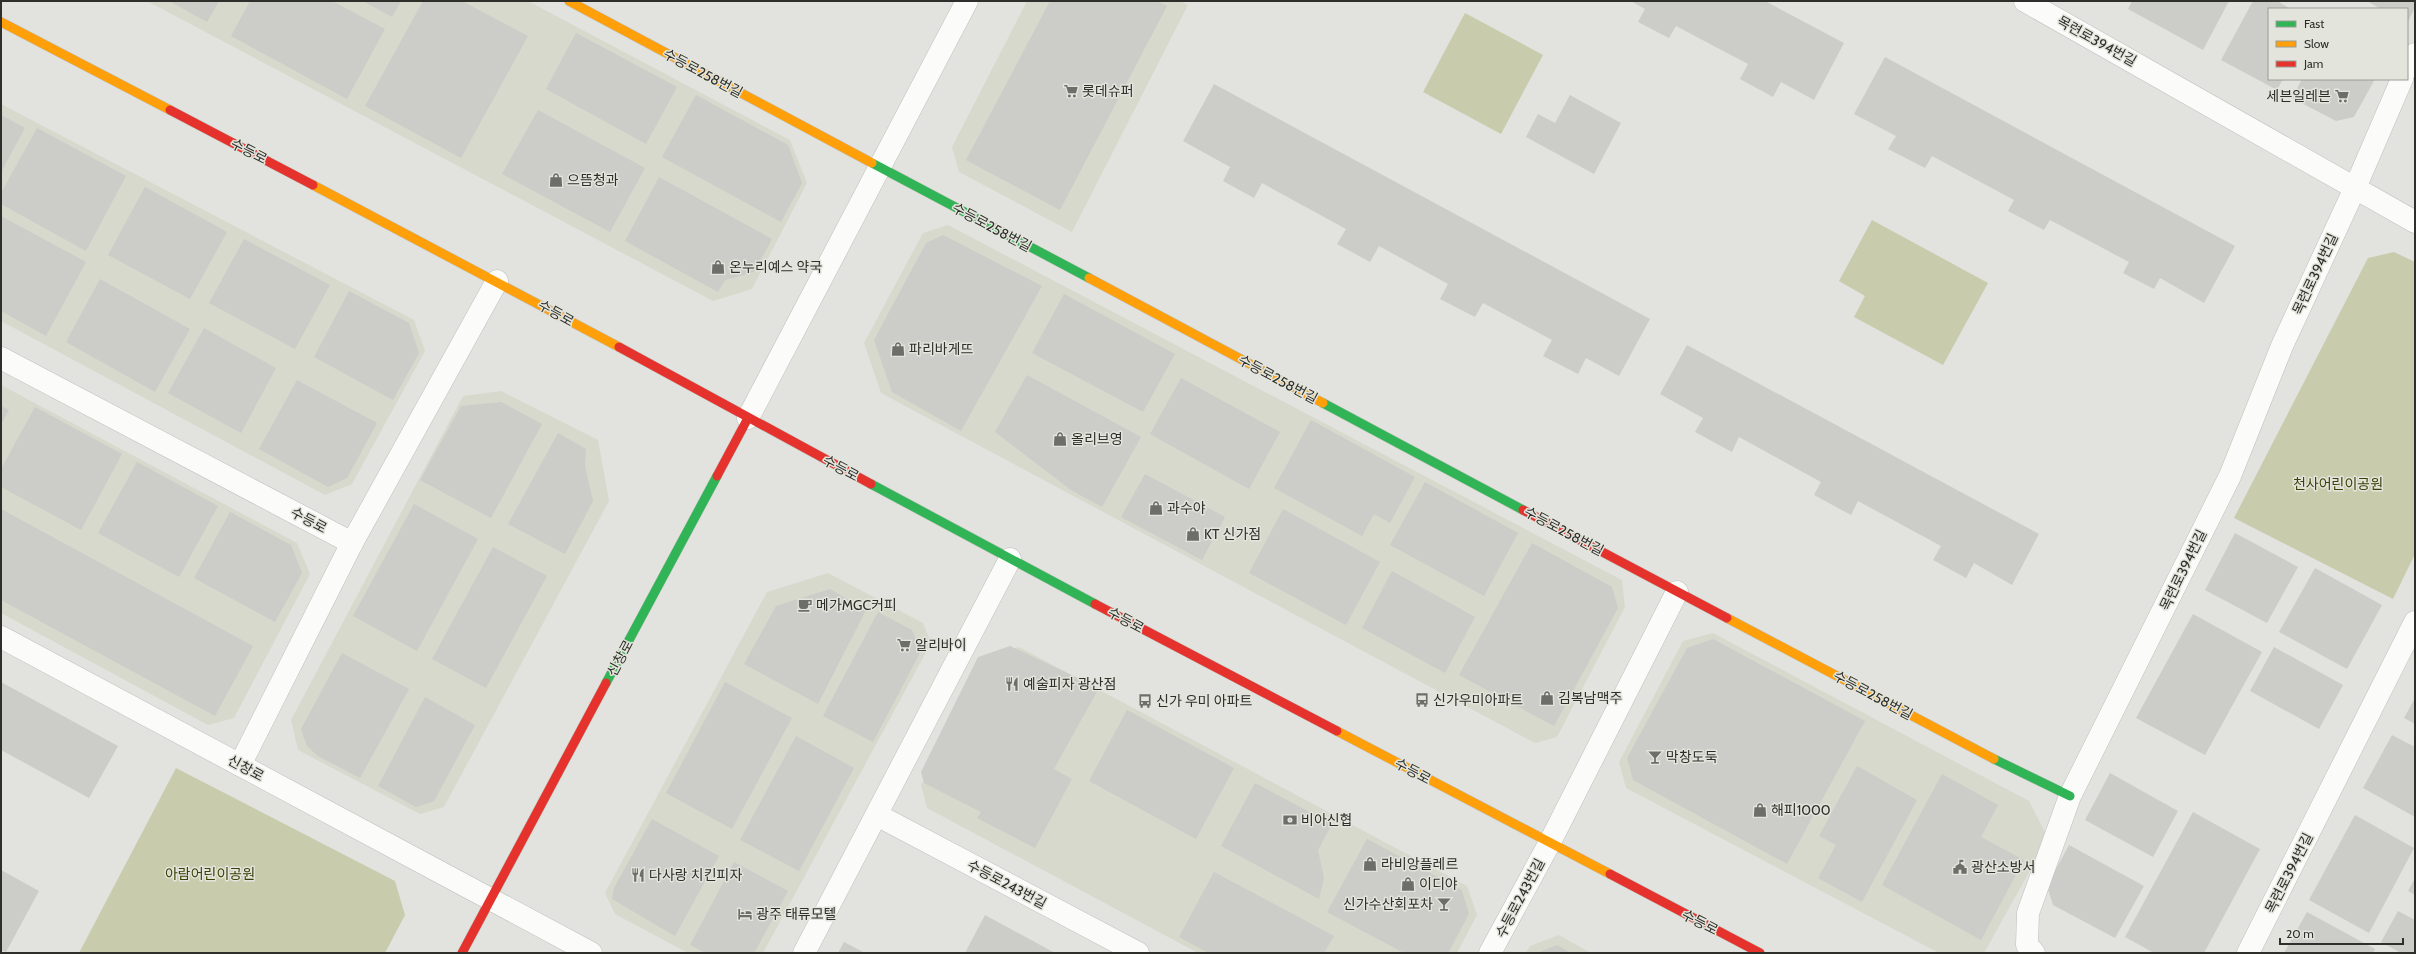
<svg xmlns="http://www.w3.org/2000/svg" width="2416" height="954" viewBox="0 0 2416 954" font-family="Cabin,'Noto Sans KR',sans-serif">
	<rect width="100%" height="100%" fill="#e2e3de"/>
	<g fill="#d7d9cd">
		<polygon points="147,1 528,1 790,140 807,183 752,289 713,301"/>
		<polygon points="1027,1 1180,1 1188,5 1072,232 959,172 952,147"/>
		<polygon points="1,104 414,320 425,351 352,484 325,495 1,321"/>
		<polygon points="948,225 1622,580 1625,607 1557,737 1535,743 881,393 864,343 923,233"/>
		<polygon points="1,385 297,543 310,574 234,718 208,725 1,613"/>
		<polygon points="501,391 598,440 609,501 444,807 420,814 298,750 291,720 463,396"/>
		<polygon points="828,573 923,623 931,643 763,953 688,953 615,914 605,893 767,592"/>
		<polygon points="1713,633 2029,801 2048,838 1984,953 1939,953 1626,788 1619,762 1683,641"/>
		<polygon points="1019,647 1467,886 1477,915 1457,953 1198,953 927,808 921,785 987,658"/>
		<polygon points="1559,935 1591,953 1526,953 1530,946"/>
	</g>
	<g fill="#c8ccac">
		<polygon points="1465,13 1543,55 1501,134 1423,92"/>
		<polygon points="1872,220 1988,283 1943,365 1854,317 1865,296 1839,281"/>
		<polygon points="2394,252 2415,262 2415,554 2393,599 2234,518 2368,258"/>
		<polygon points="176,768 395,881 405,915 385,953 79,953"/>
	</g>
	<g fill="#ccccc8">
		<polygon points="169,1 219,1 207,22"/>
		<polygon points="250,1 332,1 385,29 347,99 231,36"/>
		<polygon points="363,1 401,1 392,17"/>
		<polygon points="423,1 462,1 528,36 461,158 365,106"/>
		<polygon points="1050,1 1157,1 1167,6 1060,210 966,160"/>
		<polygon points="1631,1 1765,1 1844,43 1814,100 1781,82 1773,97 1740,79 1748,64 1676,26 1669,38 1638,22 1645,9"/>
		<polygon points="2132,1 2229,1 2203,50 2128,9"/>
		<polygon points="2253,1 2277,1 2291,9 2269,9 2269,79 2283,79 2277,90 2221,60"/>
		<polygon points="2367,1 2415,1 2415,8 2407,23 2407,9 2381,9"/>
		<polygon points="576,33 677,87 646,144 546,89"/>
		<polygon points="1885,57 2235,246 2204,303 2160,278 2154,289 2123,273 2129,262 2050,220 2044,230 2008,211 2014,200 1932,156 1925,168 1888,149 1896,136 1854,114"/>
		<polygon points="2302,79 2375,79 2354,117 2336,121 2292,98"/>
		<polygon points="1214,84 1650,319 1619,376 1586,358 1578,374 1543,356 1552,340 1483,303 1475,317 1440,299 1448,284 1379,246 1370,262 1337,244 1346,229 1262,183 1254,198 1223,181 1230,167 1183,141"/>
		<polygon points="696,95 788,145 802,183 781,222 662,157"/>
		<polygon points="1570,95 1621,123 1594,174 1526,137 1538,114 1555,123"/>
		<polygon points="538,110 645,168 610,232 502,174"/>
		<polygon points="1,115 25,128 1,172"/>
		<polygon points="37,128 126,176 86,251 1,204 1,193"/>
		<polygon points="659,177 772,239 754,272 725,280 718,292 625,241"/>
		<polygon points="145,187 227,232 190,299 108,255"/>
		<polygon points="1,216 86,262 46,336 1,311"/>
		<polygon points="943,235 1042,286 961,431 892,392 874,340 926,243"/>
		<polygon points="244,239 330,285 295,349 209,303"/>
		<polygon points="100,279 190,329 155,392 66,342"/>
		<polygon points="349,291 409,323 419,353 393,400 314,357"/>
		<polygon points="1064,294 1175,354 1143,412 1032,353"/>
		<polygon points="204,328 276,368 241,433 168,393"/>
		<polygon points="1687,345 2039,534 2012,585 1974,563 1966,578 1933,560 1941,546 1858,501 1851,515 1814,495 1821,482 1739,437 1732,452 1695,432 1703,418 1660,394"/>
		<polygon points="1027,375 1141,437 1102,507 1071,490 995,432"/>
		<polygon points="1181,378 1280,432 1249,489 1150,434"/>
		<polygon points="297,380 377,423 347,478 328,487 259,449"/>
		<polygon points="501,402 542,424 491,518 420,480 461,406"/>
		<polygon points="1,406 9,410 1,424"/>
		<polygon points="35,407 122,454 81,530 1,487 1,469"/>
		<polygon points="1311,420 1415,477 1390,523 1374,514 1362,536 1274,488"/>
		<polygon points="558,433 586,449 585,466 593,501 565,554 508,524"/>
		<polygon points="137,462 218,506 179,577 98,533"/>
		<polygon points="1145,474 1225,517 1202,560 1121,517"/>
		<polygon points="1425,482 1518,533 1484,596 1390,545"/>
		<polygon points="414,504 478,539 417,651 353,616"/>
		<polygon points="1,509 253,646 215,716 1,600"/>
		<polygon points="1283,509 1380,562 1346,625 1249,573"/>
		<polygon points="230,512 291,545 302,573 275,622 194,578"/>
		<polygon points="2235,533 2298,567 2267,623 2205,590"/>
		<polygon points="1532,543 1612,587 1618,608 1554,726 1459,675"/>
		<polygon points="493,547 547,576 486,688 432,659"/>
		<polygon points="2315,568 2382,605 2347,669 2279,632"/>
		<polygon points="1392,571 1475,617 1445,673 1362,628"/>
		<polygon points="830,589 866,610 818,704 744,664 776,606"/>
		<polygon points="878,612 912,630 921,651 873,742 823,716"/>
		<polygon points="2193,614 2262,652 2205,755 2136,718"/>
		<polygon points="1713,639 1865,721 1787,864 1633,780 1627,758 1687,648"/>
		<polygon points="1010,646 1099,688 1054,769 1072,779 1035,848 977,818 981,812 924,783 921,772 978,657"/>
		<polygon points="2274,647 2343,685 2319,729 2250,691"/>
		<polygon points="342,653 409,689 360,778 318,756 307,746 301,729"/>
		<polygon points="1,682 118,746 89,798 1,750"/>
		<polygon points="725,682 792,718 732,829 666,793"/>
		<polygon points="425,697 475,725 434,801 416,807 378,786"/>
		<polygon points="2415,698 2415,724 2404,718"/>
		<polygon points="1127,710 1234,768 1196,839 1089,781"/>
		<polygon points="2392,735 2415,747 2415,817 2363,788"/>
		<polygon points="796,736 854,768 799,871 740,840"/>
		<polygon points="1857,766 1917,800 1862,902 1818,878 1836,845 1819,836"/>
		<polygon points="2110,773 2178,811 2153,857 2085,820"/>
		<polygon points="1942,774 1998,805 1981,837 2024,860 1981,940 1882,885"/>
		<polygon points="1255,783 1332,824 1318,850 1324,878 1319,899 1221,846"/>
		<polygon points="2193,812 2260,849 2204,953 2154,953 2125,937"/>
		<polygon points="2355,815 2414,848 2369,933 2309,900"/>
		<polygon points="652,819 719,856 675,936 612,899 614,888"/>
		<polygon points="1367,839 1462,890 1469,914 1448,953 1404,953 1327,912"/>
		<polygon points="2069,845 2144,886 2115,938 2053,905 2047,886"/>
		<polygon points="734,862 788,891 754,953 706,953 690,945"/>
		<polygon points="1,870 39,891 6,952 1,950"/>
		<polygon points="1214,872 1334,936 1324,953 1208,953 1179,937"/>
		<polygon points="2415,878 2415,895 2408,891"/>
		<polygon points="2398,911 2415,920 2415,953 2401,953 2381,942"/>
		<polygon points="2307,912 2375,949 2373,953 2284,953"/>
		<polygon points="985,915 1055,953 965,953"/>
		<polygon points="844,942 865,953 838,953"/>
		<polygon points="1557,945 1571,953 1537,953"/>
	</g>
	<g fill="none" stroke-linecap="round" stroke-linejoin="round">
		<defs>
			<g id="street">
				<polyline points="2025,1 2415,222"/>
				<polyline points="2407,69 2415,54"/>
				<polyline points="1,358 352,543"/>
				<polyline points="748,418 967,1"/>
				<polyline points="1,637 591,953"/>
				<polyline points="240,765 352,543 497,281"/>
				<polyline points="877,815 1138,953"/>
				<polyline points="804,953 1010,559"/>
				<polyline points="1490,953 1549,844 1677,592"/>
				<polyline points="2034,953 2027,945 2028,913 2070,796 2230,476 2282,346 2355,188 2402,79"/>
				<polyline points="2248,953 2415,622"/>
			</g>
			<g id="fast">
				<polyline points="872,163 1089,278"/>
				<polyline points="1323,403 1523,510"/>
				<polyline points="871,484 1095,604"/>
				<polyline points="606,683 717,476"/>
				<polyline points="1994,759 2070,796"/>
			</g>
			<g id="slow">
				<polyline points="569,1 872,163"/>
				<polyline points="1,22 170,110"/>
				<polyline points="313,185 619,347"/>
				<polyline points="1089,278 1323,403"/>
				<polyline points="1727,618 1994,759"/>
				<polyline points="1337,731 1610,874"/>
			</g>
			<g id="jam">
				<polyline points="170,110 313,185"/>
				<polyline points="619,347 871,484"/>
				<polyline points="717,476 748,418"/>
				<polyline points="1523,510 1727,618"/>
				<polyline points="1095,604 1337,731"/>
				<polyline points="1610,874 1760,953"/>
				<polyline points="462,953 606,683"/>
			</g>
		</defs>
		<use href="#street" stroke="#bfc0bc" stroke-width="23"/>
		<use href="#fast" stroke="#bfc0bc" stroke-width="10"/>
		<use href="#slow" stroke="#bfc0bc" stroke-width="10"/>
		<use href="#jam" stroke="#bfc0bc" stroke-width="10"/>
		<use href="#street" stroke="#fbfbfa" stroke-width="22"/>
		<use href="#fast" stroke="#30b455" stroke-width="9"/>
		<use href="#slow" stroke="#ff9f0a" stroke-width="9"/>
		<use href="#jam" stroke="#e5322d" stroke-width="9"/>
	</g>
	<defs>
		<symbol id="supermarket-bare" viewBox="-9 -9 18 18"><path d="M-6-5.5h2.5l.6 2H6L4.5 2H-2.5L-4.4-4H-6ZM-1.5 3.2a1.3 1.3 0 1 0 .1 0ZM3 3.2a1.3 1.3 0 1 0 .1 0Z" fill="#6d6e6a" stroke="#e3e5dc" stroke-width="2.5" paint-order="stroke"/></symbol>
		<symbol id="shop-bare" viewBox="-9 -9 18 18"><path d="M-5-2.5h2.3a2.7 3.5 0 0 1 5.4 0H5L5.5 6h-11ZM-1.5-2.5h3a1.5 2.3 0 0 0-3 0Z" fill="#6d6e6a" stroke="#e3e5dc" stroke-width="2.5" paint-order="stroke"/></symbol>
		<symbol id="cafe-bare" viewBox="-9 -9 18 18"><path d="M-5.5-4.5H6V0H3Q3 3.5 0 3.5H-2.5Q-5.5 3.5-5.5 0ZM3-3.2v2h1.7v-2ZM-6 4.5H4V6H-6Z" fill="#6d6e6a" stroke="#e3e5dc" stroke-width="2.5" paint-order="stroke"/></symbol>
		<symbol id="restaurant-bare" viewBox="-9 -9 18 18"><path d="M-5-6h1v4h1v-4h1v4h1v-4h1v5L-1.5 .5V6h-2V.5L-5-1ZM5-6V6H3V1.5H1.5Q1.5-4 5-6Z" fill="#6d6e6a" stroke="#e3e5dc" stroke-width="2.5" paint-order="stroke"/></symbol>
		<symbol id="bus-bare" viewBox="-9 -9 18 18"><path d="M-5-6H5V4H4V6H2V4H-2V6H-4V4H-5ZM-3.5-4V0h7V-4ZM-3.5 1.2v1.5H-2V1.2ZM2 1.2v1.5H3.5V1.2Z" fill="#6d6e6a" stroke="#e3e5dc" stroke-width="2.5" paint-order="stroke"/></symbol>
		<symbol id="bar-bare" viewBox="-9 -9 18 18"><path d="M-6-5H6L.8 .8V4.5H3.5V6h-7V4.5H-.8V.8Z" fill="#6d6e6a" stroke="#e3e5dc" stroke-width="2.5" paint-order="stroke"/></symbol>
		<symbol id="bank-bare" viewBox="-9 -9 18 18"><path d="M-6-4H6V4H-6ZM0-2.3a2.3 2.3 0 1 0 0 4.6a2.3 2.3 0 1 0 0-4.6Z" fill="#6d6e6a" stroke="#e3e5dc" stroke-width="2.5" paint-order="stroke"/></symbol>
		<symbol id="civic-bare" viewBox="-9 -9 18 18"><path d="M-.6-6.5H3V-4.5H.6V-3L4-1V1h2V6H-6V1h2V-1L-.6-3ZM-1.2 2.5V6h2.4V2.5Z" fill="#6d6e6a" stroke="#e3e5dc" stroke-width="2.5" paint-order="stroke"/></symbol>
		<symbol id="hotel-bare" viewBox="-9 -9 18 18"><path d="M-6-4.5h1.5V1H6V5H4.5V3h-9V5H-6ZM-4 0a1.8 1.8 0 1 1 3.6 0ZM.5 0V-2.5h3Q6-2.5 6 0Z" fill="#6d6e6a" stroke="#e3e5dc" stroke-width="2.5" paint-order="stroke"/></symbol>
	</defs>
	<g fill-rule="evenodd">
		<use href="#supermarket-bare" x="1061" y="81" width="20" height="20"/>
		<use href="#supermarket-bare" x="2332" y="86" width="20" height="20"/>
		<use href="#shop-bare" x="546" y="170" width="20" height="20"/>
		<use href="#shop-bare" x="708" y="257" width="20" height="20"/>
		<use href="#shop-bare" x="888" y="339" width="20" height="20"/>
		<use href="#shop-bare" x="1050" y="429" width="20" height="20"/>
		<use href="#shop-bare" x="1146" y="498" width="20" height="20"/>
		<use href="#shop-bare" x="1183" y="524" width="20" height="20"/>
		<use href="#cafe-bare" x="795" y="595" width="20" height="20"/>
		<use href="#supermarket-bare" x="894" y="635" width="20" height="20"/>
		<use href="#restaurant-bare" x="1002" y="674" width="20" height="20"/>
		<use href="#shop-bare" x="1537" y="688" width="20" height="20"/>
		<use href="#bus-bare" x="1412" y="690" width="20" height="20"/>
		<use href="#bus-bare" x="1135" y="691" width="20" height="20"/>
		<use href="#bar-bare" x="1645" y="747" width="20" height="20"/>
		<use href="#shop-bare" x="1750" y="800" width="20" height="20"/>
		<use href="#bank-bare" x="1280" y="810" width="20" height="20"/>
		<use href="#shop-bare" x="1360" y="854" width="20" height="20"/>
		<use href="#civic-bare" x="1950" y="857" width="20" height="20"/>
		<use href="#restaurant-bare" x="628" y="865" width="20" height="20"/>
		<use href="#shop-bare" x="1398" y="874" width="20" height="20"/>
		<use href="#bar-bare" x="1434" y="894" width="20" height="20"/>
		<use href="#hotel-bare" x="735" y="904" width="20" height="20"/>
	</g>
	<g text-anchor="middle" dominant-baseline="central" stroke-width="3" stroke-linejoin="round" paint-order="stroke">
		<g font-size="14" fill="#2e2f2b" stroke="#e3e5dc">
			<text transform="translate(2097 41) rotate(29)">목련로394번길</text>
			<text transform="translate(703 73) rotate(28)">수등로258번길</text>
			<text transform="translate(249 151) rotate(27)">수등로</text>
			<text transform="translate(992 227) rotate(28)">수등로258번길</text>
			<text transform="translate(2315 274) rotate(-65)">목련로394번길</text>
			<text transform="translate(556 313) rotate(29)">수등로</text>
			<text transform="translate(1278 379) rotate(28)">수등로258번길</text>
			<text transform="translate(841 468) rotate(28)">수등로</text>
			<text transform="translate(309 520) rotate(28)">수등로</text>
			<text transform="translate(1564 531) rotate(28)">수등로258번길</text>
			<text transform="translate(2183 570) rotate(-64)">목련로394번길</text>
			<text transform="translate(1126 620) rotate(28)">수등로</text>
			<text transform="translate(620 658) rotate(-62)">신창로</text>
			<text transform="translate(1873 695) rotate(28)">수등로258번길</text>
			<text transform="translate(246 768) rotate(28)">신창로</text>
			<text transform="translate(1413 771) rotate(28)">수등로</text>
			<text transform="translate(2289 873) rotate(-63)">목련로394번길</text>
			<text transform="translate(1007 884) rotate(28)">수등로243번길</text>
			<text transform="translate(1520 898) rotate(-62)">수등로243번길</text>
			<text transform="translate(1700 922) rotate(27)">수등로</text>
		</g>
		<g font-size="14" fill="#2e2f2b" stroke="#e3e5dc" text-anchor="start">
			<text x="1082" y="91">롯데슈퍼</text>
			<text x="2331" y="96" text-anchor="end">세븐일레븐</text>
			<text x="567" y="180">으뜸청과</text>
			<text x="729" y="267">온누리예스 약국</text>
			<text x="909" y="349">파리바게뜨</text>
			<text x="1071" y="439">올리브영</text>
			<text x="1167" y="508">과수야</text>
			<text x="1204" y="534">KT 신가점</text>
			<text x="816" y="605">메가MGC커피</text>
			<text x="915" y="645">알리바이</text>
			<text x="1023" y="684">예술피자 광산점</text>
			<text x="1558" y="698">김복남맥주</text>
			<text x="1433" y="700">신가우미아파트</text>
			<text x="1156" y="701">신가 우미 아파트</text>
			<text x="1666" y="757">막창도둑</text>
			<text x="1771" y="810">해피1000</text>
			<text x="1301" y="820">비아신협</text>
			<text x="1381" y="864">라비앙플레르</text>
			<text x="1971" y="867">광산소방서</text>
			<text x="649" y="875">다사랑 치킨피자</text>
			<text x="1419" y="884">이디야</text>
			<text x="1433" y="904" text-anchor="end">신가수산회포차</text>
			<text x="756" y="914">광주 태류모텔</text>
		</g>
		<g font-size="14" fill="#3c4004" stroke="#e3e5dc">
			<text x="2338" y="484">천사어린이공원</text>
			<text x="210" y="874">아람어린이공원</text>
		</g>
	</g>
	<rect width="2416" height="954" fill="none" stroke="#2e2f2b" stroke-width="4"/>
	<rect x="2268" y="8" width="140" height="72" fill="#e3e5dc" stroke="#9b9c95"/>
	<rect x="2276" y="21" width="20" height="6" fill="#30b455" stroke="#9b9c95"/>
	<text x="2304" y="28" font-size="12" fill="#2e2f2b">Fast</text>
	<rect x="2276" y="41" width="20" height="6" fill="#ff9f0a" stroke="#9b9c95"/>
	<text x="2304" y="48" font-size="12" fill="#2e2f2b">Slow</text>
	<rect x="2276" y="61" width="20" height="6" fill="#e5322d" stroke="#9b9c95"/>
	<text x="2304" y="68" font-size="12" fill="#2e2f2b">Jam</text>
	<path d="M2280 938v6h123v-6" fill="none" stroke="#2e2f2b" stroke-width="2"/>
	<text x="2286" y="938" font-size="12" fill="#2e2f2b" stroke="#e3e5dc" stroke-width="3" paint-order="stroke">20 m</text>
</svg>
